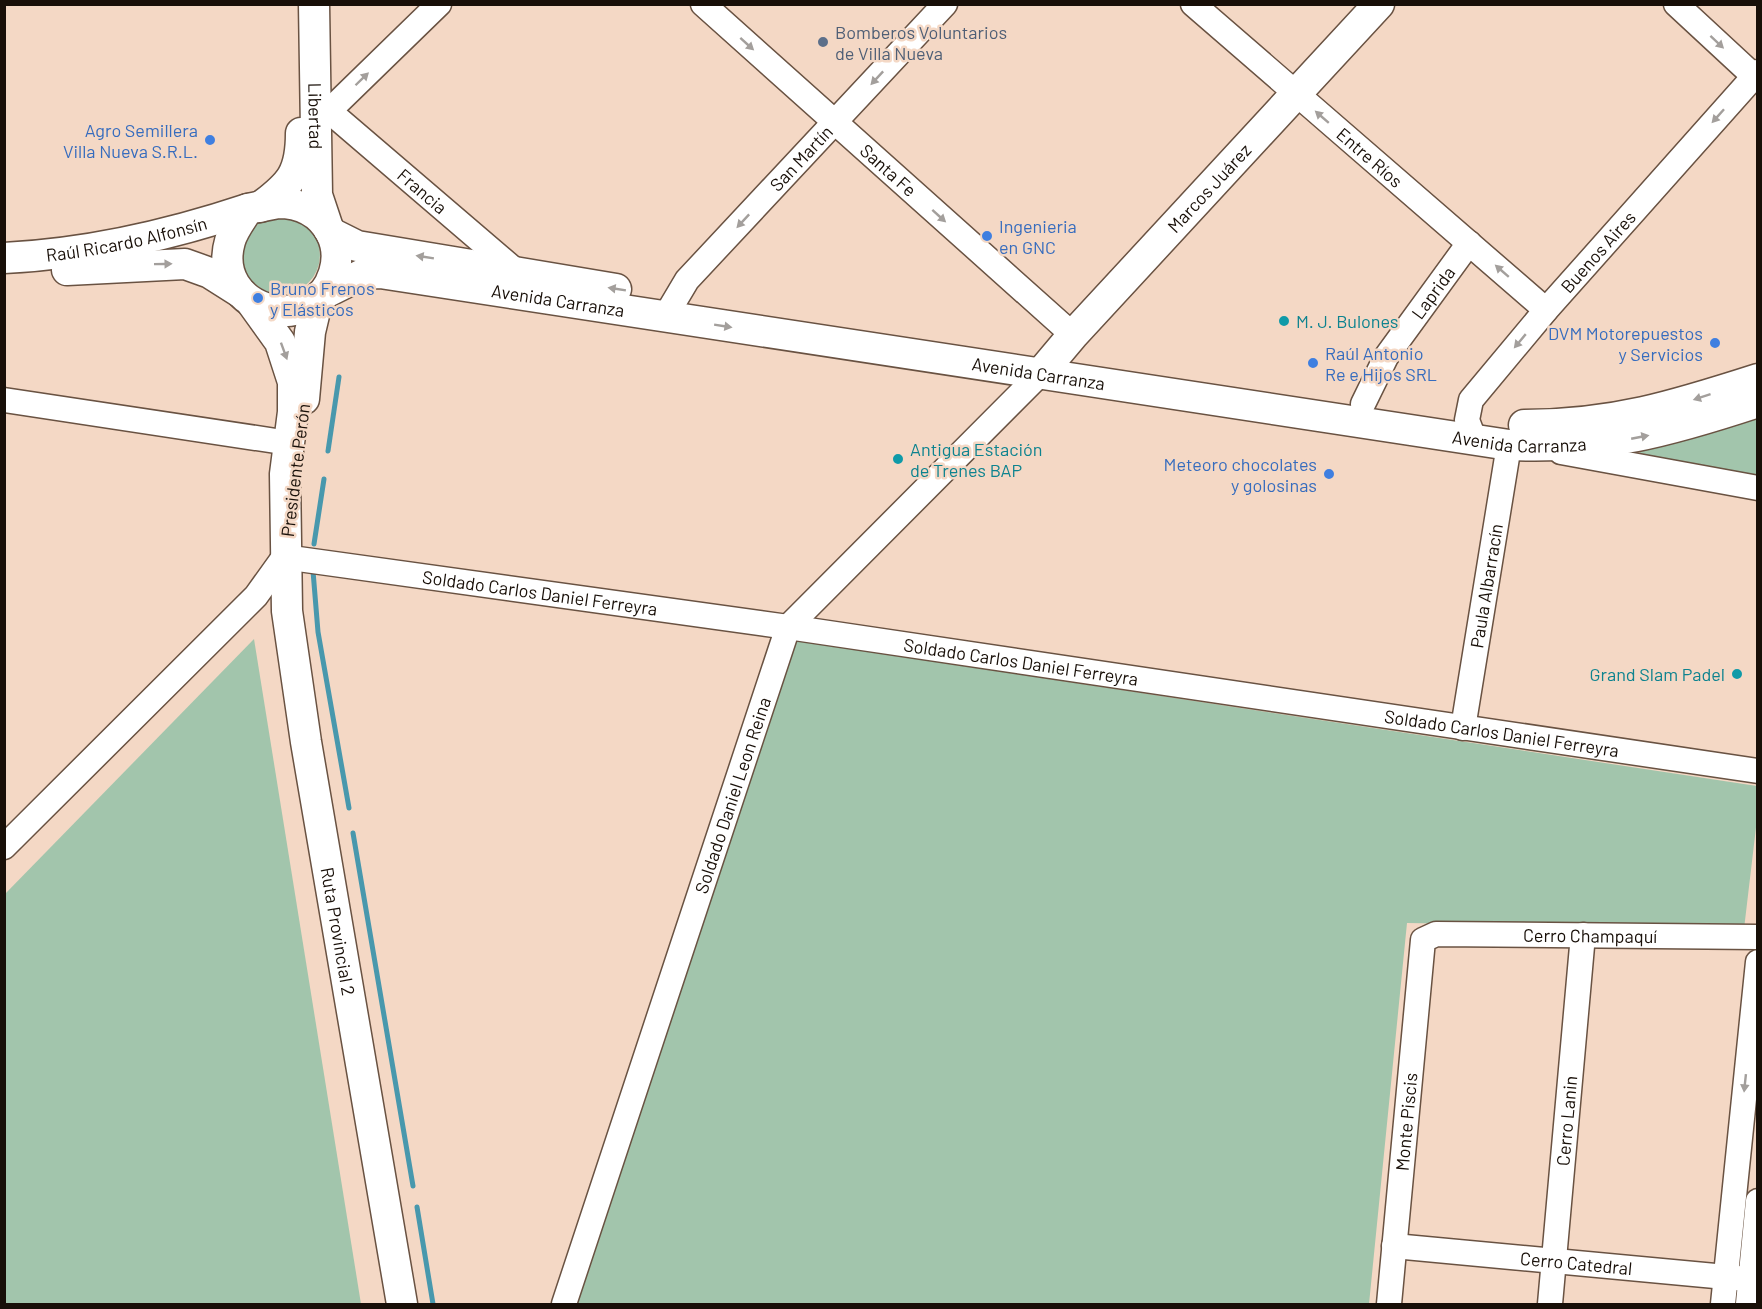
<svg xmlns="http://www.w3.org/2000/svg" width="1762" height="1309" viewBox="0 0 1762 1309" font-family="Barlow,sans-serif">
	<rect width="100%" height="100%" fill="#f4d8c5"/>
	<g fill="#a2c5ac">
		<circle cx="281" cy="255" r="39"/>
		<polygon points="1757,414 1757,480 1641,455 1640,452"/>
		<polygon points="254,639 361,1304 5,1304 5,894"/>
		<polygon points="791,640 1757,786 1757,819 1744,929 1407,923 1369,1304 574,1304"/>
	</g>
	<g fill="none" stroke-linecap="round" stroke-linejoin="round">
		<g stroke="#4898ad" stroke-width="5">
			<polyline points="328,451 339,377"/>
			<polyline points="314,544 324,479"/>
			<polyline points="313,571 318,632 349,808"/>
			<polyline points="353,833 413,1186"/>
			<polyline points="417,1207 433,1304"/>
		</g>
		<defs>
			<g id="minor">
				<path id="s1" d="M703 4 1073 335"/>
				<path id="s2" d="M1193 4 1546 310"/>
				<polyline points="1676,4 1758,80"/>
				<polyline points="316,110 329,111 439,4"/>
				<path id="s3" d="M329 111 517 272"/>
				<path id="s4" d="M665 317 687 280 945 4"/>
				<polyline points="4,400 289,443"/>
				<path id="s5" d="M1363 404 1386 357 1469 243"/>
				<path id="s6" d="M1475 441 1467 420 1471 400 1546 310 1758 72"/>
				<polyline points="1561,452 1758,488"/>
				<path id="s7" d="M1463 728 1509 445"/>
				<path id="s8" d="M4 847 256 596 284 557 788 627 1758 771"/>
				<path id="s9" d="M1394 1246 1758 1280"/>
				<path id="s10" d="M564 1304 788 627 1041 373"/>
				<path id="s11" d="M1389 1304 1423 940 1436 934 1758 937"/>
				<path id="s12" d="M1550 1304 1583 935"/>
				<polyline points="1723,1304 1758,962"/>
				<polyline points="1748,1304 1758,1201"/>
			</g>
			<g id="major">
				<path id="s13" d="M314 4 317 195 328 228"/>
				<path d="M278 203C300 203 320 212 331 233 337 245 338 260 334 273 313 341 210 310 230 241 233 230 241 220 248 209Z"/>
				<path d="M260 207C291 184 301 173 301 133"/>
				<polyline points="331,233 357,246 616,289"/>
				<path id="s14" d="M4 258C87 254 170 235 248 209"/>
				<polyline points="67,270 185,264 210,273 240,292"/>
				<path id="s15" d="M321 295 363 274 380 273 1509 445C1606 449 1667 432 1758 402"/>
				<path id="s16" d="M252 303 280 342 293 382V412L285 474 287 611 306 742 402 1304"/>
				<path id="s17" d="M1041 373 1073 335 1379 4"/>
				<polyline points="304,399 310,332 318,298"/>
				<path d="M1524 425C1613 425 1674 406 1758 379"/>
			</g>
		</defs>
		<use href="#minor" stroke="#695242" stroke-width="27"/>
		<use href="#major" stroke="#695242" stroke-width="33"/>
		<use href="#minor" stroke="#fff" stroke-width="24"/>
		<use href="#major" stroke="#fff" stroke-width="30"/>
	</g>
	<defs><path id="oneway-solid" d="M-6-.8H1V-3.2L6.5 0L1 3.2V.8H-6Z" transform="scale(1.5)"/></defs>
	<g fill="#a39f9c">
		<use href="#oneway-solid" transform="translate(1717 42) rotate(43)"/>
		<use href="#oneway-solid" transform="translate(747 44) rotate(42)"/>
		<use href="#oneway-solid" transform="translate(877 78) rotate(133)"/>
		<use href="#oneway-solid" transform="translate(362 79) rotate(-44)"/>
		<use href="#oneway-solid" transform="translate(1718 116) rotate(132)"/>
		<use href="#oneway-solid" transform="translate(1322 117) rotate(-139)"/>
		<use href="#oneway-solid" transform="translate(939 216) rotate(42)"/>
		<use href="#oneway-solid" transform="translate(743 221) rotate(133)"/>
		<use href="#oneway-solid" transform="translate(425 257) rotate(-171)"/>
		<use href="#oneway-solid" transform="translate(163 264) rotate(-1)"/>
		<use href="#oneway-solid" transform="translate(1502 271) rotate(-139)"/>
		<use href="#oneway-solid" transform="translate(617 289) rotate(-171)"/>
		<use href="#oneway-solid" transform="translate(723 326) rotate(9)"/>
		<use href="#oneway-solid" transform="translate(1520 341) rotate(130)"/>
		<use href="#oneway-solid" transform="translate(284 351) rotate(70)"/>
		<use href="#oneway-solid" transform="translate(1702 397) rotate(162)"/>
		<use href="#oneway-solid" transform="translate(1640 437) rotate(-11)"/>
		<use href="#oneway-solid" transform="translate(1745 1083) rotate(96)"/>
	</g>
	<circle fill="#5c6f8a" stroke="#f4d8c5" stroke-width="2" cx="823" cy="42" r="6"/>
	<g fill="#3f7fe0" stroke="#f4d8c5" stroke-width="2">
		<circle cx="210" cy="140" r="6"/>
		<circle cx="987" cy="236" r="6"/>
		<circle cx="258" cy="298" r="6"/>
		<circle cx="1715" cy="343" r="6"/>
		<circle cx="1313" cy="363" r="6"/>
		<circle cx="1329" cy="474" r="6"/>
	</g>
	<g fill="#0f9aa8" stroke="#f4d8c5" stroke-width="2">
		<circle cx="1284" cy="321" r="6"/>
		<circle cx="898" cy="459" r="6"/>
		<circle cx="1737" cy="674" r="6"/>
	</g>
	<g text-anchor="middle" dominant-baseline="central" stroke-width="5" stroke-linejoin="round" paint-order="stroke">
		<g font-size="18" fill="#4e5e75" stroke="#f4d8c5" text-anchor="start">
			<text x="835" y="32">Bomberos Voluntarios<tspan x="835" dy="21">de Villa Nueva</tspan></text>
		</g>
		<g font-size="18" fill="#180f08" stroke="#f4d8c5">
			<text stroke="none"><textPath href="#s13" startOffset="112">Libertad</textPath></text>
			<text stroke="none"><textPath href="#s2" startOffset="234">Entre Ríos</textPath></text>
			<text stroke="none"><textPath href="#s4" startOffset="210">San Martín</textPath></text>
			<text stroke="none"><textPath href="#s1" startOffset="249">Santa Fe</textPath></text>
			<text stroke="none"><textPath href="#s17" startOffset="250">Marcos Juárez</textPath></text>
			<text stroke="none"><textPath href="#s3" startOffset="123">Francia</textPath></text>
			<text stroke="none"><textPath href="#s14" startOffset="124">Raúl Ricardo Alfonsín</textPath></text>
			<text stroke="none"><textPath href="#s6" startOffset="238">Buenos Aires</textPath></text>
			<text stroke="none"><textPath href="#s5" startOffset="132">Laprida</textPath></text>
			<text stroke="none"><textPath href="#s15" startOffset="244">Avenida Carranza</textPath></text>
			<text stroke="none"><textPath href="#s15" startOffset="730">Avenida Carranza</textPath></text>
			<text stroke="none"><textPath href="#s15" startOffset="1216">Avenida Carranza</textPath></text>
			<text transform="translate(295 470) rotate(-83)">Presidente Perón</text>
			<text stroke="none"><textPath href="#s7" startOffset="144">Paula Albarracín</textPath></text>
			<text stroke="none"><textPath href="#s8" startOffset="662">Soldado Carlos Daniel Ferreyra</textPath></text>
			<text stroke="none"><textPath href="#s8" startOffset="1148">Soldado Carlos Daniel Ferreyra</textPath></text>
			<text stroke="none"><textPath href="#s8" startOffset="1634">Soldado Carlos Daniel Ferreyra</textPath></text>
			<text stroke="none"><textPath href="#s10" startOffset="536">Soldado Daniel Leon Reina</textPath></text>
			<text stroke="none"><textPath href="#s16" startOffset="644">Ruta Provincial 2</textPath></text>
			<text stroke="none"><textPath href="#s11" startOffset="534">Cerro Champaquí</textPath></text>
			<text stroke="none"><textPath href="#s12" startOffset="184">Cerro Lanin</textPath></text>
			<text stroke="none"><textPath href="#s11" startOffset="183">Monte Piscis</textPath></text>
			<text stroke="none"><textPath href="#s9" startOffset="183">Cerro Catedral</textPath></text>
		</g>
		<g font-size="18" fill="#366cbe" stroke="#f4d8c5" text-anchor="end">
			<text x="198" y="130">Agro Semillera<tspan x="198" dy="21">Villa Nueva S.R.L.</tspan></text>
			<text x="999" y="226" text-anchor="start">Ingenieria<tspan x="999" dy="21">en GNC</tspan></text>
			<text x="270" y="288" text-anchor="start">Bruno Frenos<tspan x="270" dy="21">y Elásticos</tspan></text>
			<text x="1703" y="333">DVM Motorepuestos<tspan x="1703" dy="21">y Servicios</tspan></text>
			<text x="1325" y="353" text-anchor="start">Raúl Antonio<tspan x="1325" dy="21">Re e Hijos SRL</tspan></text>
			<text x="1317" y="464">Meteoro chocolates<tspan x="1317" dy="21">y golosinas</tspan></text>
		</g>
		<g font-size="18" fill="#0d838f" stroke="#f4d8c5" text-anchor="start">
			<text x="1296" y="321">M. J. Bulones</text>
			<text x="910" y="449">Antigua Estación<tspan x="910" dy="21">de Trenes BAP</tspan></text>
			<text x="1725" y="674" text-anchor="end">Grand Slam Padel</text>
		</g>
	</g>
	<rect width="1762" height="1309" fill="none" stroke="#180f08" stroke-width="12"/>
</svg>
